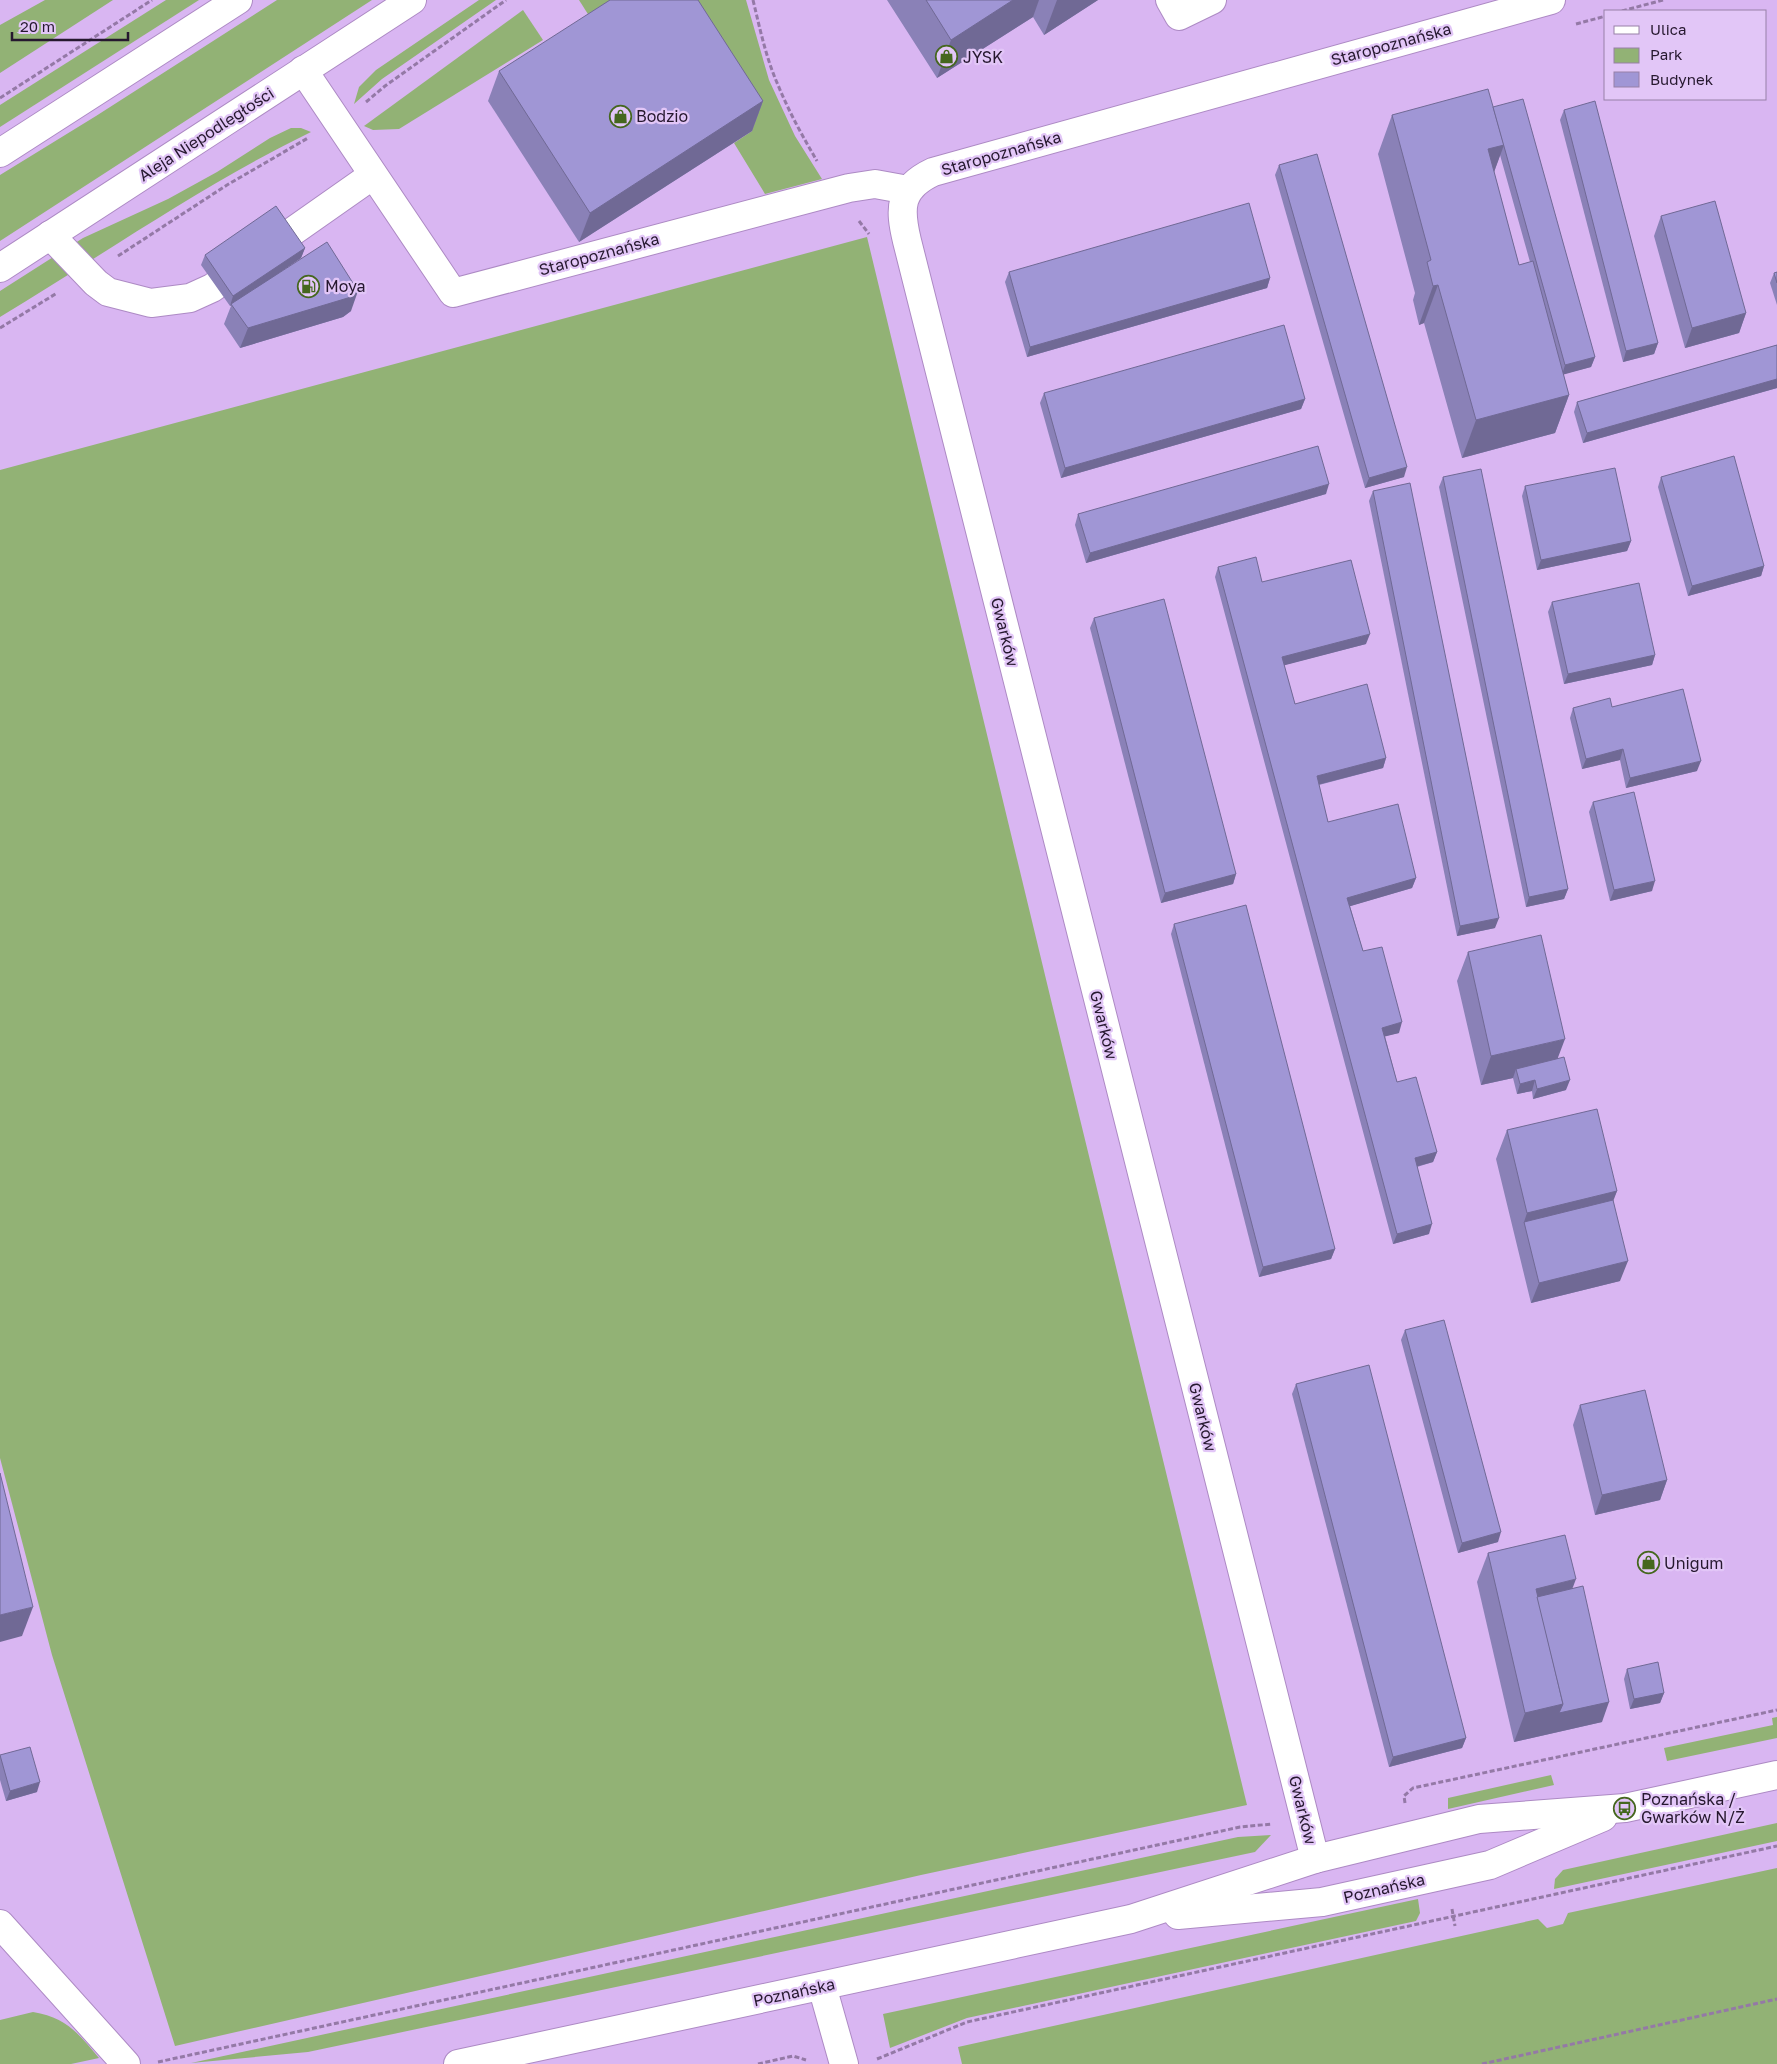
<svg xmlns="http://www.w3.org/2000/svg" width="1777" height="2064" viewBox="0 0 1777 2064" font-family="'Golos Text',sans-serif">
	<rect width="100%" height="100%" fill="#d9b6f2"/>
	<g fill="#92b275">
		<polygon points="45,0 113,0 0,73 0,25"/>
		<polygon points="166,0 199,0 0,127 0,105"/>
		<polygon points="277,0 372,0 0,241 0,175 96,116"/>
		<polygon points="479,0 496,0 382,79 354,104 359,87 376,70"/>
		<polygon points="579,0 645,0 598,30"/>
		<polygon points="668,0 746,0 769,80 795,136 822,179 765,194 734,143 752,131"/>
		<polygon points="523,10 543,40 399,129 373,130 364,126"/>
		<path d="M291 128H301L311 132C202 185 103 255 0 317V291L83 238 168 199 217 172 270 138Z"/>
		<polygon points="867,237 1051,1000 1247,1805 921,1875 175,2046 52,1655 0,1458 0,470"/>
		<polygon points="1777,1717 1777,1738 1667,1761 1664,1748 1773,1725 1772,1718"/>
		<polygon points="1551,1775 1554,1785 1448,1809 1448,1798"/>
		<polygon points="1777,1823 1777,1841 1554,1889 1555,1879 1563,1870"/>
		<polygon points="1271,1835 1255,1852 308,2052 191,2063 1238,1837"/>
		<polygon points="1777,1868 1777,2064 962,2064 958,2047 1538,1919 1547,1928 1563,1924 1568,1913"/>
		<polygon points="1418,1899 1420,1913 1416,1921 967,2018 890,2048 883,2014"/>
		<path d="M33 2012C66 2017 79 2034 99 2058L71 2064H0V2020Z"/>
	</g>
	<g fill="none" stroke-linecap="round" stroke-linejoin="round">
		<defs>
			<g id="minor">
				<polyline points="1170,0 1179,16 1212,0"/>
				<polyline points="303,70 453,293 849,188 875,184 908,190"/>
				<polyline points="0,153 238,0"/>
				<polyline points="50,235 96,283 108,292 151,303 190,298 212,288 373,175"/>
				<polyline points="0,268 412,0"/>
				<path d="M1315 1859 907 241C899 208 899 188 933 172L1551 0"/>
				<polyline points="0,1924 126,2064"/>
				<polyline points="822,1986 844,2064"/>
			</g>
			<g id="major">
				<polyline points="1178,1915 1322,1902 1490,1865 1603,1817"/>
				<polyline points="458,2064 1131,1919 1315,1859 1479,1819 1625,1808 1777,1775"/>
			</g>
		</defs>
		<use href="#minor" stroke="#ad8ac4" stroke-width="30"/>
		<use href="#major" stroke="#ad8ac4" stroke-width="30"/>
		<g stroke="#9479a6" stroke-width="3" stroke-dasharray="5 2.5" stroke-linecap="butt">
			<path d="M753 0C760 29 766 58 778 85 789 112 803 137 817 161"/>
			<polyline points="1622,11 1663,0"/>
			<polyline points="1576,24 1606,16"/>
			<polyline points="0,98 152,0"/>
			<polyline points="366,102 385,86 506,0"/>
			<polyline points="859,221 869,234"/>
			<polyline points="118,256 227,185 308,138"/>
			<polyline points="0,328 57,293"/>
			<polyline points="1405,1803 1404,1796 1413,1788 1777,1710"/>
			<polyline points="1452,1909 1455,1926"/>
			<polyline points="877,2059 967,2022 1777,1846"/>
			<polyline points="158,2062 1240,1827 1272,1824"/>
			<polyline points="758,2064 793,2056 806,2060"/>
			<polyline points="1482,2064 1777,1999"/>
		</g>
		<use href="#minor" stroke="#fff" stroke-width="28"/>
		<use href="#major" stroke="#fff" stroke-width="28"/>
	</g>
	<g fill="#8a81b7" fill-rule="evenodd">
		<polygon points="887,0 1098,0 1044,35 1033,17 937,78"/>
		<polygon points="499,71 763,101 752,131 579,242 488,101"/>
		<path d="M1493 107 1595 357 1591 367 1563 374 1569 395 1555 433 1462 458 1424 323 1419 325 1413 300 1415 293 1378 154 1392 115ZM1500 155 1530 262 1519 265 1494 172Z"/>
		<polygon points="1564,110 1658,343 1654,354 1623,362 1560,120"/>
		<polygon points="1279,165 1404,477 1365,488 1275,175"/>
		<polygon points="1661,216 1746,313 1739,333 1685,348 1654,236"/>
		<polygon points="305,248 301,258 279,273 351,311 343,317 240,348 224,324 231,306 230,306 201,265 205,255"/>
		<polygon points="1009,272 1270,278 1267,288 1027,357 1005,282"/>
		<polygon points="1777,272 1777,305 1770,283 1774,273"/>
		<polygon points="1777,345 1777,388 1583,443 1574,412 1577,402"/>
		<polygon points="1044,393 1305,399 1301,409 1061,478 1040,403"/>
		<polygon points="1443,477 1568,889 1564,899 1526,907 1439,487"/>
		<polygon points="1661,477 1764,566 1761,576 1688,596 1658,487"/>
		<polygon points="1525,486 1631,541 1627,551 1537,570 1522,496"/>
		<polygon points="1373,491 1495,928 1457,936 1369,501"/>
		<polygon points="1326,494 1086,563 1075,525 1078,514"/>
		<polygon points="1218,567 1262,582 1366,644 1284,665 1295,704 1386,758 1383,768 1319,785 1328,822 1416,878 1412,888 1350,906 1363,951 1399,1033 1385,1036 1397,1082 1437,1152 1433,1162 1417,1167 1429,1234 1393,1244 1215,577"/>
		<polygon points="1552,602 1655,655 1652,665 1564,684 1548,612"/>
		<polygon points="1094,618 1236,874 1233,884 1161,903 1090,628"/>
		<polygon points="1612,707 1697,771 1626,788 1620,760 1582,769 1570,718 1573,708"/>
		<polygon points="1593,802 1652,891 1610,901 1589,812"/>
		<polygon points="1174,924 1335,1249 1331,1259 1259,1277 1171,934"/>
		<polygon points="1468,952 1558,1058 1566,1090 1533,1099 1532,1091 1517,1094 1513,1078 1481,1085 1457,981"/>
		<polygon points="1507,1130 1617,1191 1613,1200 1620,1281 1531,1303 1496,1159"/>
		<polygon points="1405,1330 1498,1542 1458,1553 1401,1340"/>
		<polygon points="1296,1384 1466,1738 1462,1748 1389,1767 1292,1394"/>
		<polygon points="1580,1405 1667,1480 1660,1500 1595,1515 1573,1425"/>
		<polygon points="1488,1553 1573,1589 1602,1722 1514,1742 1477,1582"/>
		<polygon points="1627,1669 1664,1693 1660,1703 1630,1709 1624,1679"/>
		<polygon points="0,1755 37,1792 6,1801 0,1780"/>
	</g>
	<g fill="#706995">
		<polygon points="1013,0 1039,0 1033,17 937,78 951,40"/>
		<polygon points="1057,0 1098,0 1044,35"/>
		<polygon points="763,101 752,131 579,242 590,213"/>
		<polygon points="1504,145 1490,183 1488,149"/>
		<polygon points="305,248 301,258 232,305 231,304 230,306 233,296"/>
		<polygon points="1270,278 1267,288 1027,357 1030,347"/>
		<polygon points="1438,285 1424,323 1419,325 1433,286"/>
		<polygon points="358,291 351,311 343,317 240,348 248,328"/>
		<polygon points="1746,313 1739,333 1685,348 1692,328"/>
		<polygon points="1658,343 1654,354 1623,362 1626,351"/>
		<polygon points="1595,357 1591,367 1562,375 1565,365"/>
		<polygon points="1777,379 1777,388 1583,443 1587,433"/>
		<polygon points="1569,395 1555,433 1462,458 1476,420"/>
		<polygon points="1305,399 1301,409 1061,478 1065,468"/>
		<polygon points="1407,467 1404,477 1365,488 1369,478"/>
		<polygon points="1329,484 1326,494 1086,563 1090,553"/>
		<polygon points="1631,541 1627,551 1537,570 1541,560"/>
		<polygon points="1764,566 1761,576 1688,596 1692,586"/>
		<polygon points="1370,634 1366,644 1278,667 1282,657"/>
		<polygon points="1655,655 1652,665 1564,684 1568,674"/>
		<polygon points="1623,749 1620,760 1582,769 1586,759"/>
		<polygon points="1386,758 1383,768 1313,786 1317,776"/>
		<polygon points="1701,761 1697,771 1626,788 1630,778"/>
		<polygon points="1236,874 1233,884 1161,903 1165,893"/>
		<polygon points="1416,878 1412,888 1344,908 1347,898"/>
		<polygon points="1655,881 1652,891 1610,901 1614,890"/>
		<polygon points="1568,889 1564,899 1526,907 1529,897"/>
		<polygon points="1499,918 1495,928 1457,936 1460,926"/>
		<polygon points="1402,1022 1399,1033 1379,1038 1382,1028"/>
		<polygon points="1565,1039 1554,1068 1516,1069 1513,1078 1481,1085 1491,1056"/>
		<polygon points="1535,1080 1532,1091 1517,1094 1520,1084"/>
		<polygon points="1570,1080 1566,1090 1533,1099 1537,1089"/>
		<polygon points="1437,1152 1433,1162 1411,1168 1415,1158"/>
		<polygon points="1617,1191 1606,1220 1524,1222 1527,1213"/>
		<polygon points="1432,1224 1429,1234 1393,1244 1397,1234"/>
		<polygon points="1335,1249 1331,1259 1259,1277 1263,1267"/>
		<polygon points="1628,1261 1620,1281 1531,1303 1539,1283"/>
		<polygon points="1667,1480 1660,1500 1595,1515 1602,1495"/>
		<polygon points="1501,1532 1498,1542 1458,1553 1462,1543"/>
		<polygon points="1576,1579 1565,1608 1536,1615 1536,1589"/>
		<polygon points="33,1607 22,1636 0,1642 0,1615"/>
		<polygon points="1664,1693 1660,1703 1630,1709 1634,1699"/>
		<polygon points="1609,1702 1602,1722 1514,1742 1525,1713 1563,1704"/>
		<polygon points="1466,1738 1462,1748 1389,1767 1393,1757"/>
		<polygon points="40,1782 37,1792 6,1801 10,1791"/>
	</g>
	<g fill="#a096d5" stroke="#706995">
		<polygon points="610,0 698,0 763,101 590,213 499,71"/>
		<polygon points="926,0 1013,0 951,40"/>
		<polygon points="1488,89 1504,145 1488,149 1519,265 1533,261 1569,395 1476,420 1438,285 1433,286 1427,262 1431,260 1392,115"/>
		<polygon points="1523,99 1595,357 1565,365 1493,107"/>
		<polygon points="1595,101 1658,343 1626,351 1564,110"/>
		<polygon points="1317,154 1407,467 1369,478 1279,165"/>
		<polygon points="1715,201 1746,313 1692,328 1661,216"/>
		<polygon points="1249,203 1270,278 1030,347 1009,272"/>
		<polygon points="276,206 305,248 233,296 205,255"/>
		<polygon points="327,242 358,291 351,297 248,328 231,304"/>
		<polygon points="1777,272 1777,283 1774,273"/>
		<polygon points="1284,325 1305,399 1065,468 1044,393"/>
		<polygon points="1777,345 1777,379 1587,433 1577,402"/>
		<polygon points="1318,446 1329,484 1090,553 1078,514"/>
		<polygon points="1734,456 1764,566 1692,586 1661,477"/>
		<polygon points="1615,468 1631,541 1541,560 1525,486"/>
		<polygon points="1481,469 1568,889 1529,897 1443,477"/>
		<polygon points="1410,483 1499,918 1460,926 1373,491"/>
		<polygon points="1256,557 1262,582 1351,560 1370,634 1282,657 1295,704 1367,684 1386,758 1317,776 1328,822 1398,804 1416,878 1347,898 1363,951 1382,947 1402,1022 1382,1028 1397,1082 1416,1077 1437,1152 1415,1158 1432,1224 1397,1234 1218,567"/>
		<polygon points="1639,583 1655,655 1568,674 1552,602"/>
		<polygon points="1164,599 1236,874 1165,893 1094,618"/>
		<polygon points="1683,689 1701,761 1630,778 1623,749 1586,759 1573,708 1610,698 1612,707"/>
		<polygon points="1634,792 1655,881 1614,890 1593,802"/>
		<polygon points="1246,905 1335,1249 1263,1267 1174,924"/>
		<polygon points="1541,935 1565,1039 1491,1056 1468,952"/>
		<polygon points="1564,1057 1570,1080 1537,1089 1535,1080 1520,1084 1516,1069"/>
		<polygon points="1597,1109 1617,1191 1527,1213 1507,1130"/>
		<polygon points="1613,1200 1628,1261 1539,1283 1524,1222"/>
		<polygon points="1444,1320 1501,1532 1462,1543 1405,1330"/>
		<polygon points="1369,1365 1466,1738 1393,1757 1296,1384"/>
		<polygon points="1645,1390 1667,1480 1602,1495 1580,1405"/>
		<polygon points="0,1473 33,1607 0,1615"/>
		<polygon points="1565,1535 1576,1579 1536,1589 1563,1704 1525,1713 1488,1553"/>
		<polygon points="1583,1586 1609,1702 1559,1713 1563,1704 1537,1597"/>
		<polygon points="1658,1662 1664,1693 1634,1699 1627,1669"/>
		<polygon points="30,1747 40,1782 10,1791 0,1755"/>
	</g>
	<defs>
		<symbol id="shop-ring" viewBox="-11 -11 22 22"><circle r="9.5" fill="#e2c6f7" stroke="#45671e" stroke-width="1.5"/><path d="M-5-2.5h2.3a2.7 3.5 0 0 1 5.4 0H5L5.5 6h-11ZM-1.5-2.5h3a1.5 2.3 0 0 0-3 0Z" fill="#45671e"/></symbol>
		<symbol id="fuel-ring" viewBox="-11 -11 22 22"><circle r="9.5" fill="#e2c6f7" stroke="#45671e" stroke-width="1.5"/><path d="M-5.5-6h7V0h2V4h1.3V-2.5L3-4.5l.8-.8L6-3V5H2.5V1h-1V6h-7ZM-4.2-4.7v3.2H.2V-4.7Z" fill="#45671e"/></symbol>
		<symbol id="bus-ring" viewBox="-11 -11 22 22"><circle r="9.5" fill="#e2c6f7" stroke="#45671e" stroke-width="1.5"/><path d="M-5-6H5V4H4V6H2V4H-2V6H-4V4H-5ZM-3.5-4V0h7V-4ZM-3.5 1.2v1.5H-2V1.2ZM2 1.2v1.5H3.5V1.2Z" fill="#45671e"/></symbol>
	</defs>
	<g fill-rule="evenodd">
		<use href="#shop-ring" x="934" y="44" width="25" height="25"/>
		<use href="#shop-ring" x="608" y="104" width="25" height="25"/>
		<use href="#fuel-ring" x="296" y="274" width="25" height="25"/>
		<use href="#shop-ring" x="1636" y="1550" width="25" height="25"/>
		<use href="#bus-ring" x="1612" y="1796" width="25" height="25"/>
	</g>
	<g text-anchor="middle" dominant-baseline="central" stroke-width="4.5" stroke-linejoin="round" paint-order="stroke">
		<g font-size="16" fill="#26182f" stroke="#e2c6f7">
			<text transform="translate(1391 44) rotate(-15)">Staropoznańska</text>
			<text transform="translate(206 134) rotate(-33)">Aleja Niepodległości</text>
			<text transform="translate(1001 153) rotate(-16)">Staropoznańska</text>
			<text transform="translate(599 254) rotate(-15)">Staropoznańska</text>
			<text transform="translate(1005 632) rotate(76)">Gwarków</text>
			<text transform="translate(1104 1025) rotate(76)">Gwarków</text>
			<text transform="translate(1203 1417) rotate(76)">Gwarków</text>
			<text transform="translate(1303 1810) rotate(76)">Gwarków</text>
			<text transform="translate(1384 1888) rotate(-13)">Poznańska</text>
			<text transform="translate(794 1992) rotate(-12)">Poznańska</text>
		</g>
		<g font-size="16" fill="#26182f" stroke="#e2c6f7" text-anchor="start">
			<text x="963" y="57">JYSK</text>
			<text x="636" y="116">Bodzio</text>
			<text x="325" y="286">Moya</text>
			<text x="1664" y="1563">Unigum</text>
			<text x="1641" y="1799">Poznańska /<tspan x="1641" dy="18">Gwarków N/Ż</tspan></text>
		</g>
	</g>
	<rect x="1604" y="10" width="162" height="90" fill="#e2c6f7" stroke="#9780a7"/>
	<rect x="1614" y="26" width="25" height="8" fill="#ffffff" stroke="#9780a7"/>
	<text x="1650" y="35" font-size="15" fill="#26182f">Ulica</text>
	<rect x="1614" y="48" width="25" height="15" fill="#92b275" stroke="#9780a7"/>
	<text x="1650" y="60" font-size="15" fill="#26182f">Park</text>
	<rect x="1614" y="72" width="25" height="15" fill="#a096d5" stroke="#9780a7"/>
	<text x="1650" y="85" font-size="15" fill="#26182f">Budynek</text>
	<path d="M12 32v8h116v-8" fill="none" stroke="#26182f" stroke-width="2.5"/>
	<text x="20" y="32" font-size="15" fill="#26182f" stroke="#e2c6f7" stroke-width="4" paint-order="stroke">20 m</text>
</svg>
